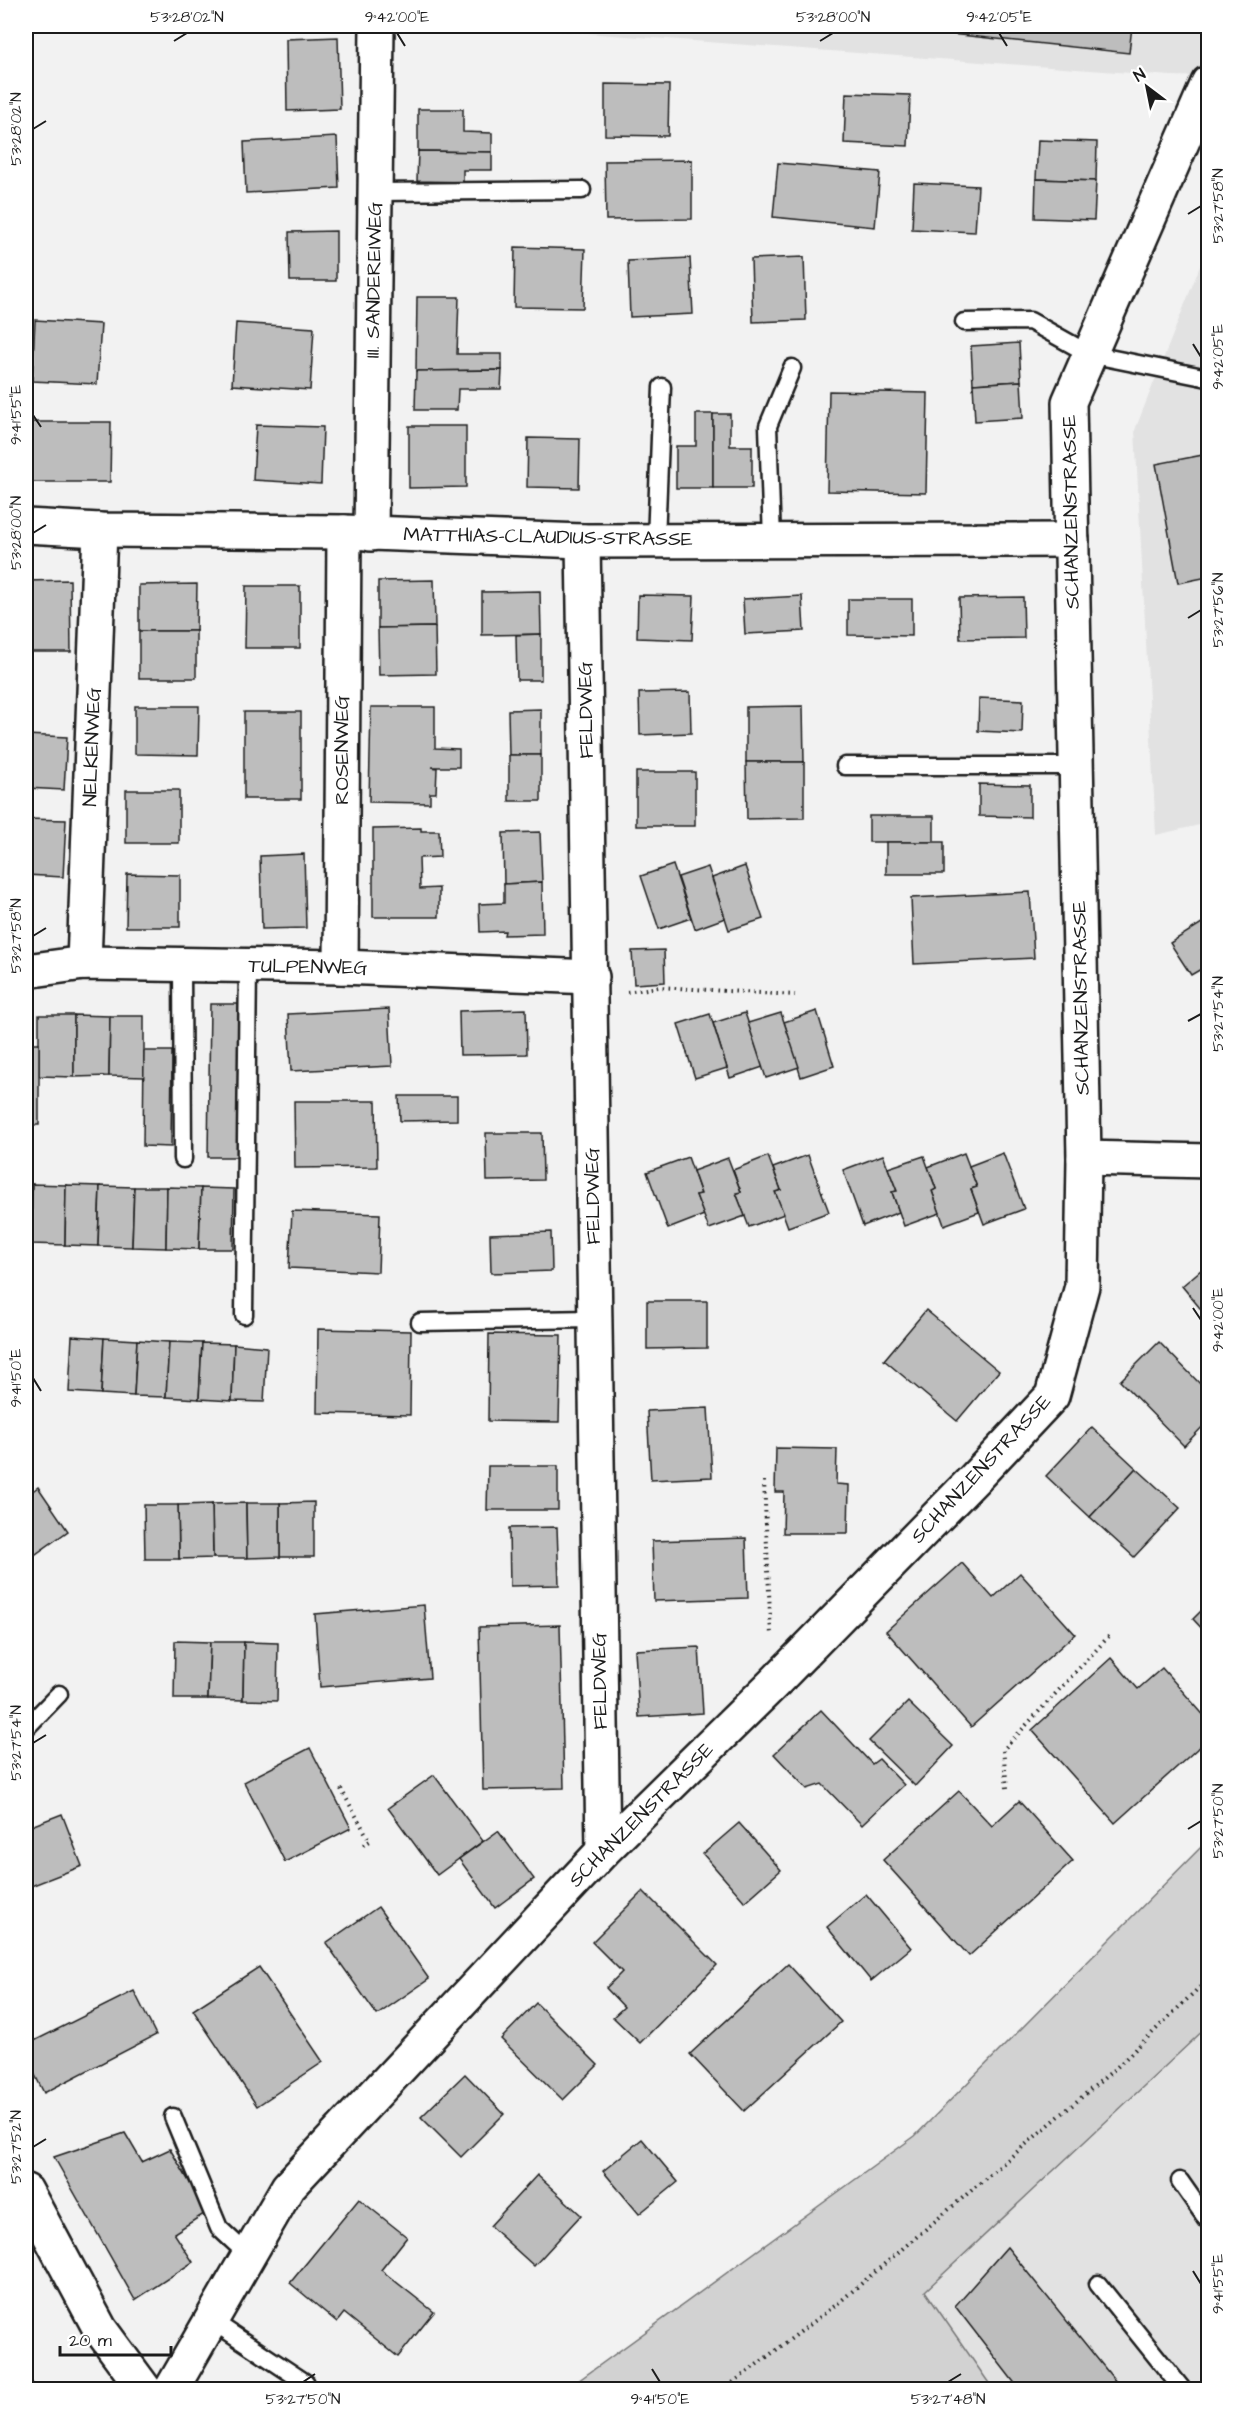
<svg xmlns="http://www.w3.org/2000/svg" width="1234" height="2415" viewBox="0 0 1234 2415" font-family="'Architects Daughter',sans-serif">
	<rect width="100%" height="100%" fill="#f2f2f2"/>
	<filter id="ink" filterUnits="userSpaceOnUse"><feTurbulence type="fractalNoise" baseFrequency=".0167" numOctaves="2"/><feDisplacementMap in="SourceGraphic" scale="12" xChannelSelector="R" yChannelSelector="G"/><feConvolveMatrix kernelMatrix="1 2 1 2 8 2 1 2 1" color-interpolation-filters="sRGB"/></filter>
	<g filter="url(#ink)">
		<g fill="#e2e2e2">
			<polygon points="490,26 1208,26 1208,77 1171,76"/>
			<polygon points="1208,246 1208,823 1156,835 1135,430"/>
			<polygon points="1208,2026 1208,2389 993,2389 925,2291"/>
		</g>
		<polygon fill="#d2d2d2" stroke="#777" stroke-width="1.5" points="1208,1840 1208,2026 925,2291 993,2389 567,2389 915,2136"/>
		<g fill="#bdbdbd" stroke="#1c1c1c" stroke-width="1.5">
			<polygon points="876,26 1132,26 1129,53"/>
			<polygon points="338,37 340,109 287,111 286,39"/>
			<polygon points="605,84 669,85 668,136 605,135"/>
			<polygon points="846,93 910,95 908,146 844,143"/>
			<polygon points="418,109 463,109 463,132 492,133 492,152 418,151"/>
			<polygon points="337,137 339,188 246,193 244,142"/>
			<polygon points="1038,140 1097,142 1096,181 1036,179"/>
			<polygon points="418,151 492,152 492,170 463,170 463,182 417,181"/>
			<polygon points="692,160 692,219 606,220 605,161"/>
			<polygon points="778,163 880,172 875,227 773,217"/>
			<polygon points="1036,179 1096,181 1094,220 1035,218"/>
			<polygon points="914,183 978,186 975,232 912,229"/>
			<polygon points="336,231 336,281 290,281 289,232"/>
			<polygon points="515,247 585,249 583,308 514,307"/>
			<polygon points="804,257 806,320 753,322 751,259"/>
			<polygon points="690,258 693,314 630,317 628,261"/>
			<polygon points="417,297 459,297 457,354 502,354 502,370 416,371"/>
			<polygon points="35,320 101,324 97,384 32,381"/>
			<polygon points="236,323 314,328 310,390 232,385"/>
			<polygon points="1019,343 1021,381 973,384 971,346"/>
			<polygon points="502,370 501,389 458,389 457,410 415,410 416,371"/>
			<polygon points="1021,381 1023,418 975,421 973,384"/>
			<polygon points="829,391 928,393 926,493 827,491"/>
			<polygon points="696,414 713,414 713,488 676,488 676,446 696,446"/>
			<polygon points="713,414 730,414 730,446 752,446 752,488 713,488"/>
			<polygon points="26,422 111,422 110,482 26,482"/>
			<polygon points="256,425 323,427 321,484 253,480"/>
			<polygon points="409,426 466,426 466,487 409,488"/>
			<polygon points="528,438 580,439 579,488 527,487"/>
			<polygon points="1208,454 1208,577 1178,583 1156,464"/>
			<polygon points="70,580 71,652 26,652 26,581"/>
			<polygon points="434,580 435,627 378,628 378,581"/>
			<polygon points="197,584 196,631 139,631 139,585"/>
			<polygon points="246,586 300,586 300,648 245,648"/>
			<polygon points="540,591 541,634 482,635 482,592"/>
			<polygon points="638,595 694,596 692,640 637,638"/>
			<polygon points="802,596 804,631 745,634 743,599"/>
			<polygon points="1023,597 1024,638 960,639 959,598"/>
			<polygon points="848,599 912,599 912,636 848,635"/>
			<polygon points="435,627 436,674 379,675 378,628"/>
			<rect x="139" y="631" width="57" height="47"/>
			<polygon points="541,634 541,680 517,680 516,635"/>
			<polygon points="690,692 691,733 640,735 639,693"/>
			<polygon points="979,698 1023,700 1022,733 978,731"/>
			<polygon points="135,706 199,706 198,755 135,754"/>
			<polygon points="803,706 804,762 746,762 746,707"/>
			<polygon points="371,707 435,707 435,748 459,749 459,767 432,767 437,768 436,793 430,793 430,803 369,802"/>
			<polygon points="541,709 541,755 509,755 508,710"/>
			<rect x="244" y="712" width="57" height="87"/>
			<polygon points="26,735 67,737 64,790 26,788"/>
			<rect x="509" y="755" width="32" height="46"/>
			<polygon points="746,762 804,762 804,818 747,819"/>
			<rect x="636" y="772" width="59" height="54"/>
			<polygon points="979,784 1030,785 1030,817 979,816"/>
			<rect x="126" y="790" width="53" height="53"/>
			<rect x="869" y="816" width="65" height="26"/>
			<polygon points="26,819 66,820 63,877 26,875"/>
			<polygon points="421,828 421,831 439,831 440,857 419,858 420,889 439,888 439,917 373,917 373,829"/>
			<polygon points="540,832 542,882 504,884 503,833"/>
			<rect x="886" y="842" width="58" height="32"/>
			<polygon points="304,854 306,928 262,929 260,856"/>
			<polygon points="673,865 691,918 659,929 641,876"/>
			<polygon points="745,866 763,919 729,930 712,878"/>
			<polygon points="708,867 725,918 695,929 678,877"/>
			<polygon points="127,874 180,875 180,927 126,927"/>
			<polygon points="542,882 543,934 504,935 505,931 480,932 479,904 504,903 504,884"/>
			<polygon points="1030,892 1034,958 914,964 911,898"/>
			<polygon points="1208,919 1208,965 1191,975 1170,943"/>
			<polygon points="664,950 665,982 634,984 632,951"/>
			<polygon points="210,1004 244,1004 241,1157 208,1157"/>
			<polygon points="389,1009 392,1066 291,1071 288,1014"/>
			<polygon points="526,1009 527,1054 460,1055 459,1011"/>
			<polygon points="817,1011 834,1066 801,1077 784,1022"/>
			<polygon points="745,1013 763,1067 730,1078 713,1023"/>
			<polygon points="781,1013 799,1067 766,1078 748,1023"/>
			<polygon points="710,1014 727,1068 695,1078 678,1024"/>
			<polygon points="39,1015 74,1015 74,1077 39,1076"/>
			<polygon points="74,1015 110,1016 109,1076 74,1077"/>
			<polygon points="110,1016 144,1016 144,1077 109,1076"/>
			<rect x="26" y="1043" width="13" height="82"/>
			<polygon points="144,1051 172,1051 171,1147 143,1146"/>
			<polygon points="399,1096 457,1096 457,1120 400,1121"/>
			<polygon points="294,1101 376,1101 377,1167 295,1168"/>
			<polygon points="486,1133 542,1133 543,1180 487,1181"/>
			<polygon points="964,1153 977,1187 971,1189 979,1212 944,1225 932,1191 936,1189 928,1167"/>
			<polygon points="1003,1153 1024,1209 984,1224 971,1189 977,1187 969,1166"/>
			<polygon points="808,1155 829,1212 788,1227 775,1192 781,1190 773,1168"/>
			<polygon points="883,1155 897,1191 892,1192 899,1212 863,1226 843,1170"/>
			<polygon points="768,1156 781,1190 775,1192 784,1214 749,1227 736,1193 741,1192 733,1170"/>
			<polygon points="924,1156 936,1189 932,1191 940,1213 904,1226 892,1192 897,1191 888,1168"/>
			<polygon points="688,1157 701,1194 696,1195 704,1215 668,1229 647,1172"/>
			<polygon points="728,1158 741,1192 736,1193 745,1216 709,1229 696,1195 701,1194 693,1171"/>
			<polygon points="26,1184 32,1184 31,1244 26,1244"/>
			<polygon points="32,1184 66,1185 65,1245 31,1244"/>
			<polygon points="66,1185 100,1186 98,1246 65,1245"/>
			<polygon points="100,1186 134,1187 132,1247 98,1246"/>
			<polygon points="134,1187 167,1187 166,1248 132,1247"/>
			<polygon points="167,1187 201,1188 199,1249 166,1248"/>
			<polygon points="201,1188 234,1189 233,1249 199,1249"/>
			<polygon points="292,1211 380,1214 378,1272 289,1268"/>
			<polygon points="551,1232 552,1271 491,1273 490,1234"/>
			<polygon points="1208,1264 1208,1318 1182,1286"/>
			<polygon points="647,1301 707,1301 707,1348 647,1349"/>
			<polygon points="926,1310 999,1371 957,1421 884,1360"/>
			<polygon points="318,1329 411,1331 410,1415 317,1413"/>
			<polygon points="489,1334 561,1335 559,1422 488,1421"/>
			<polygon points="72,1336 104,1338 101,1394 69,1392"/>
			<polygon points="104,1338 137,1340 134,1396 101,1394"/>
			<polygon points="137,1340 169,1342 166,1397 134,1396"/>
			<polygon points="169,1342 202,1343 199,1399 166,1397"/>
			<polygon points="1159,1342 1208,1392 1208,1421 1184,1446 1120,1381"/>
			<polygon points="202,1343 234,1344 232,1401 199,1399"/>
			<polygon points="234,1344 267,1347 264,1402 232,1401"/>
			<polygon points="708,1408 712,1477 651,1480 647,1411"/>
			<polygon points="1092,1427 1136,1468 1090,1517 1046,1476"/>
			<polygon points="776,1448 837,1449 836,1484 849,1485 848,1533 783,1533 784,1492 775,1492"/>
			<polygon points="488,1466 558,1466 558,1510 487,1510"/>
			<polygon points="1136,1468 1180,1508 1134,1557 1090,1517"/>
			<polygon points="38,1487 68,1531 26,1561 26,1496"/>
			<polygon points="314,1502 314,1557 280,1557 280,1503"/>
			<polygon points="246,1503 247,1558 213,1558 212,1504"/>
			<polygon points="246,1503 280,1503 280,1557 247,1558"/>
			<polygon points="212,1504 213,1558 179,1559 178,1505"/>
			<polygon points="144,1505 178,1505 179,1559 145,1559"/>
			<polygon points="557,1527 559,1585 510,1586 509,1528"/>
			<polygon points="746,1538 748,1598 654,1601 652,1541"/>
			<polygon points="962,1563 993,1598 1020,1573 1075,1634 971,1727 886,1631"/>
			<polygon points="1208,1604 1208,1635 1193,1619"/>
			<polygon points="424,1605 430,1678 320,1687 315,1614"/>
			<polygon points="560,1625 564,1788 483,1790 479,1627"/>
			<polygon points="175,1641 210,1642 208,1699 174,1699"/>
			<polygon points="210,1642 244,1642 243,1700 208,1699"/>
			<polygon points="244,1642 278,1643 277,1701 243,1700"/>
			<polygon points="699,1647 703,1713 639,1717 635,1650"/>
			<polygon points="1111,1658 1138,1689 1162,1668 1208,1720 1208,1739 1115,1823 1032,1730"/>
			<polygon points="908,1702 953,1746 915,1786 869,1741"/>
			<polygon points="821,1710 872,1764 879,1759 904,1785 862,1825 822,1784 807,1789 774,1754"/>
			<polygon points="310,1748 351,1828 285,1862 244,1782"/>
			<polygon points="434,1775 483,1841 437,1875 388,1808"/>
			<polygon points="959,1791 992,1826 1019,1801 1073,1861 969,1956 883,1860"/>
			<polygon points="62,1814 82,1866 26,1888 26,1828"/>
			<polygon points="739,1823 781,1870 745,1902 703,1854"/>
			<polygon points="498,1831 534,1879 495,1908 459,1859"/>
			<polygon points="643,1891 717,1965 640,2043 613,2017 624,2007 606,1988 622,1972 592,1942"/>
			<polygon points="866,1894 911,1948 871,1981 827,1927"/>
			<polygon points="378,1907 429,1979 377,2015 326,1943"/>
			<polygon points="788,1964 841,2022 744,2111 690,2054"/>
			<polygon points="259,1967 323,2062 257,2106 193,2010"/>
			<polygon points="134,1991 156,2035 44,2093 26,2057 26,2045"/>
			<polygon points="536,2003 598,2065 563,2100 501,2039"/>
			<polygon points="465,2074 504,2114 461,2157 421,2117"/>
			<polygon points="125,2133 142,2162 170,2149 207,2212 174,2233 193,2262 135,2300 54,2157"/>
			<polygon points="642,2139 678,2182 639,2214 603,2171"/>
			<polygon points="537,2175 581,2215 534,2266 490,2226"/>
			<polygon points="359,2199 407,2237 381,2270 434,2312 398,2357 344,2313 337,2322 290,2283"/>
			<polygon points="1007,2247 1121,2388 1119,2390 1020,2390 955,2306"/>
			<polygon points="30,2380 37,2390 26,2390 26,2383"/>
		</g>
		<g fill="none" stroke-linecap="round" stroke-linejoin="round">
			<defs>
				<g id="service">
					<polyline points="375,192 582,190"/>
					<polyline points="964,322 1030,321 1089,354 1208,378"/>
					<polyline points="656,540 662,387"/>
					<polyline points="772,540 768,426 792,368"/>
					<polyline points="845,766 1076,766"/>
					<polyline points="182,965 183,1159"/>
					<polyline points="244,1315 248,966"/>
					<polyline points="420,1322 594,1319"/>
					<polyline points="26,1728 59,1694"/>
					<polyline points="173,2117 219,2228 248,2255"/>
					<polyline points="1180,2181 1208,2221"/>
					<polyline points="1098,2284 1183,2390"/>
					<polyline points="211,2320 306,2383"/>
				</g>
				<g id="minor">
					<polyline points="26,526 100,530 344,532 583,541 1072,540"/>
					<polyline points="371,534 377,26"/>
					<path d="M583 541C592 977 596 1414 603 1851"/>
					<polyline points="84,963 100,530"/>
					<polyline points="341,967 344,532"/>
					<polyline points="26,971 84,963 341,967 592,977"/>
					<polyline points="1084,1158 1208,1161"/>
					<polyline points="26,2191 100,2329 145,2390"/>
					<polyline points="171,2390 288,2187 603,1851 773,1684 974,1479 1052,1396 1082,1286 1084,1158 1069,402 1208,83"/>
				</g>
			</defs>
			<use href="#service" stroke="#1c1c1c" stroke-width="21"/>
			<use href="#minor" stroke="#1c1c1c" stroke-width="38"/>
			<g stroke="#1c1c1c" stroke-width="4" stroke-dasharray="1.5 4.5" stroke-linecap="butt">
				<polyline points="627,992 659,987 795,995"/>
				<polyline points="764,1481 771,1636"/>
				<polyline points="1007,1788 1003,1750 1111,1634"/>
				<polyline points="341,1789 370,1841 360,1847"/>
				<polyline points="723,2390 836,2305 1116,2068 1208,1979"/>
			</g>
			<use href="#service" stroke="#fff" stroke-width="16"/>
			<use href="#minor" stroke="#fff" stroke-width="33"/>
		</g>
	</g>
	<path fill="none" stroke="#1c1c1c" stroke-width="2" d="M397 33 405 46M999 33 1007 46M174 41 187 33M820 41 833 33M33 129 46 121M1188 214 1201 206M1193 344 1201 357M33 415 41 427M33 533 46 525M1188 618 1201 610M33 936 46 928M1188 1021 1201 1014M1193 1308 1201 1320M33 1378 41 1391M33 1743 46 1735M1188 1829 1201 1821M33 2147 46 2139M1193 2271 1201 2284M652 2369 660 2382M303 2382 315 2374M948 2382 961 2374"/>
	<g text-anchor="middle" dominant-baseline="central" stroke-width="4.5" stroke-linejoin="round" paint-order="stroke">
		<g font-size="20" fill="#1c1c1c" stroke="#fff">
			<text transform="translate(374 280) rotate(-89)">III. SANDEREIWEG</text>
			<text transform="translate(1071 512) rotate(-91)">SCHANZENSTRASSE</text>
			<text transform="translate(548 537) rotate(1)">MATTHIAS-CLAUDIUS-STRASSE</text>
			<text transform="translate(586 710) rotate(-91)">FELDWEG</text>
			<text transform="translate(92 747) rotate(-88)">NELKENWEG</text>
			<text transform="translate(342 750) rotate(-90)">ROSENWEG</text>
			<text transform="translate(308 967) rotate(1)">TULPENWEG</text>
			<text transform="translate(1081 998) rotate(-91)">SCHANZENSTRASSE</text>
			<text transform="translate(593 1196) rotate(-91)">FELDWEG</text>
			<text transform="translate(981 1469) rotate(-47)">SCHANZENSTRASSE</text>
			<text transform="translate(600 1681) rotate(-91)">FELDWEG</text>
			<text transform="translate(641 1815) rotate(-45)">SCHANZENSTRASSE</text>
		</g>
	</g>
	<rect width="1234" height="2415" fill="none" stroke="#fff" stroke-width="66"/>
	<g transform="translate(1147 87) rotate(328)" stroke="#ffffff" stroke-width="4.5" paint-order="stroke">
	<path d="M0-4.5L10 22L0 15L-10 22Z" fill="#1c1c1c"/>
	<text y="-9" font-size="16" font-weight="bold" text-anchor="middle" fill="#1c1c1c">N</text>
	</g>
	<path d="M60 2346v9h111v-9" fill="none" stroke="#1c1c1c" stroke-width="3"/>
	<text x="69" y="2346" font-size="18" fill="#1c1c1c" stroke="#ffffff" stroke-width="4.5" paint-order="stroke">20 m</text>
	<rect x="33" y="33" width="1168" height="2349" fill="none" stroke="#1c1c1c" stroke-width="2"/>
	<g font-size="15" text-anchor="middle" fill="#1c1c1c">
		<text x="187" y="22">53°28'02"N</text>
		<text x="397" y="22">9°42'00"E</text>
		<text x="833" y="22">53°28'00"N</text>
		<text x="999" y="22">9°42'05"E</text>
		<text transform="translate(16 129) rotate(-90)" y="5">53°28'02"N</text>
		<text transform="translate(1218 206) rotate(-90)" y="5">53°27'58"N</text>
		<text transform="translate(1218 357) rotate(-90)" y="5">9°42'05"E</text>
		<text transform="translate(16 415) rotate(-90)" y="5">9°41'55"E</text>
		<text transform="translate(16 533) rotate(-90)" y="5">53°28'00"N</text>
		<text transform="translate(1218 610) rotate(-90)" y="5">53°27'56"N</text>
		<text transform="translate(16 936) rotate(-90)" y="5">53°27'58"N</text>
		<text transform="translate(1218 1014) rotate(-90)" y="5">53°27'54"N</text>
		<text transform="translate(1218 1320) rotate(-90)" y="5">9°42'00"E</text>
		<text transform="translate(16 1378) rotate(-90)" y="5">9°41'50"E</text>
		<text transform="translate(16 1743) rotate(-90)" y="5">53°27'54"N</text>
		<text transform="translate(1218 1821) rotate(-90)" y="5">53°27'50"N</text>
		<text transform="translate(16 2147) rotate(-90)" y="5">53°27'52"N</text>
		<text transform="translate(1218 2284) rotate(-90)" y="5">9°41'55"E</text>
		<text x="303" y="2404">53°27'50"N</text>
		<text x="660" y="2404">9°41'50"E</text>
		<text x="948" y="2404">53°27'48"N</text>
	</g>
</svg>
